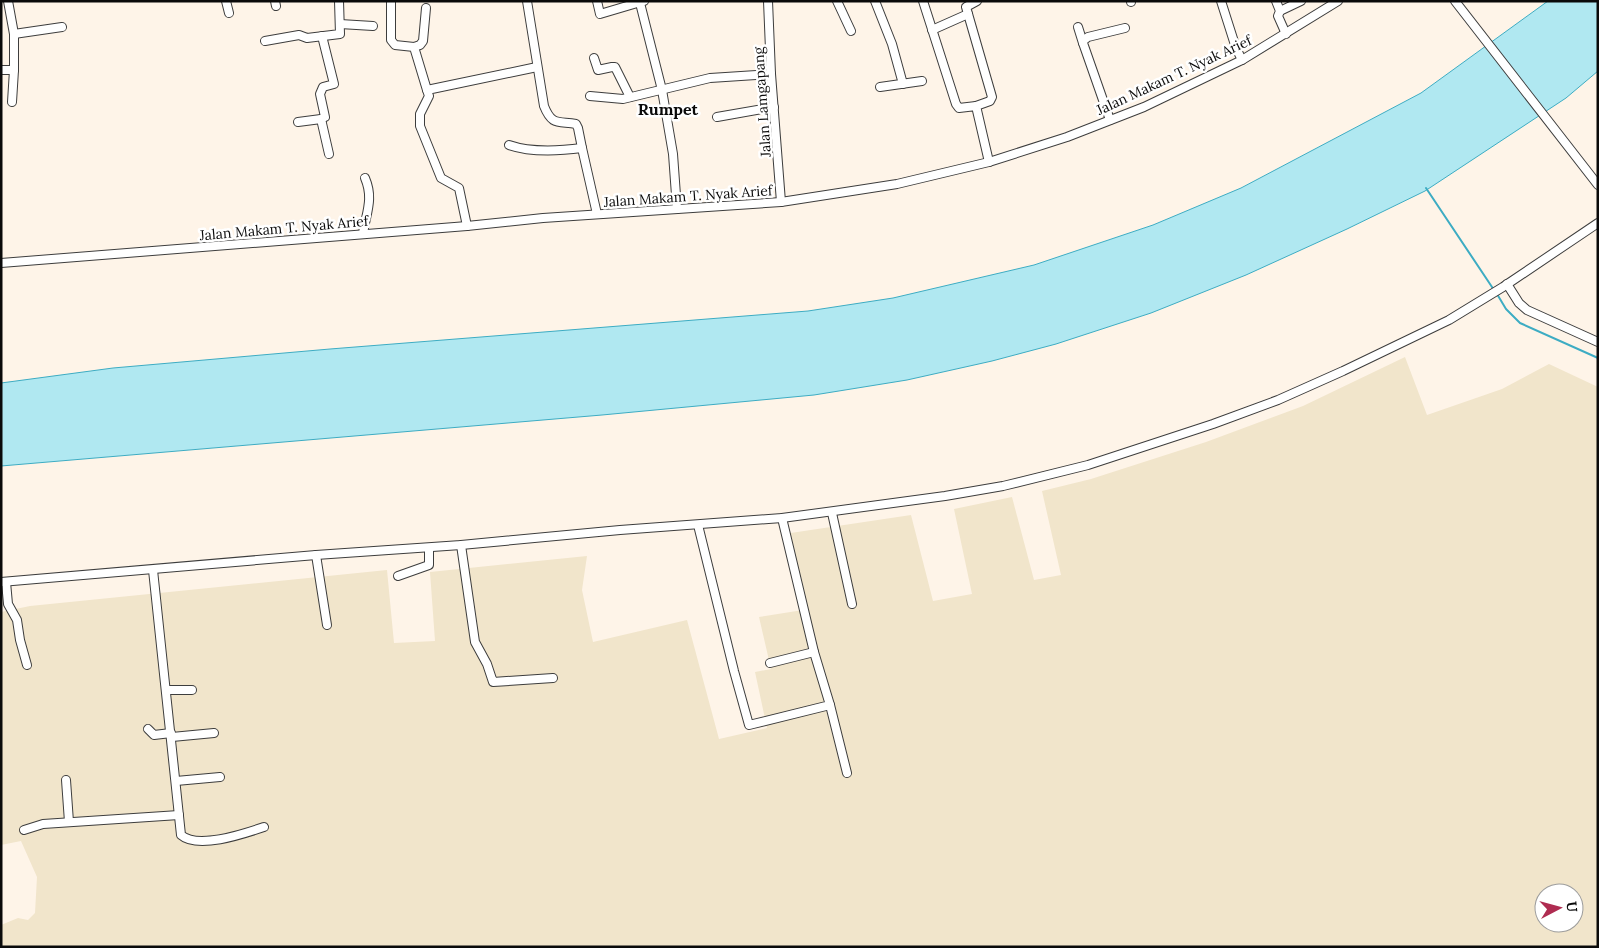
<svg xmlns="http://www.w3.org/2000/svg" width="1599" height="948" viewBox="0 0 1599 948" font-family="Lora,serif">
	<rect width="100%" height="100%" fill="#fef4e8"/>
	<path fill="#f1e5cb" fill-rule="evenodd" d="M1405 357 1427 415 1502 389 1549 364 1598 387V947H1V925L18 918 28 920 35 913 37 877 21 841 1 845V612L30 606 387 570 394 643 435 641 430 572 587 556 582 590 593 642 687 620 719 739 767 728 755 672 771 669 759 617 803 610 784 534 911 515 933 601 972 594 954 509 1012 497 1034 580 1061 575 1042 491 1091 479 1206 442 1303 406ZM1544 893H1574V923H1544Z"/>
	<polygon fill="#b0e8f1" stroke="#3dacc3" points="1548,1 1598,1 1598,71 1566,98 1425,191 1347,229 1246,275 1151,313 1056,344 992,361 907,380 814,395 602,415 1,466 1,383 113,368 330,349 808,311 893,298 1034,265 1153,225 1241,188 1421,93"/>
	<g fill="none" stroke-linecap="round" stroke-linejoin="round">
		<g stroke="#3dacc3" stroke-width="2">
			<polyline points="1426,188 1494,290"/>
			<polyline points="1497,294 1506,309 1520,323 1598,358"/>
		</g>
		<defs>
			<g id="minor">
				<polyline points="8,1 14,34 62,27"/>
				<polyline points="226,1 229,13"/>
				<polyline points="275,1 276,6"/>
				<polyline points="391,1 391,40 395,45 414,47 427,90"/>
				<path d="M527 1 544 106C552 126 558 121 576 124L578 128 582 148"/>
				<polyline points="597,1 600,14 644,1"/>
				<polyline points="768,1 771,74 781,202"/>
				<polyline points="837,1 851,31"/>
				<polyline points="875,1 892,44 903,84"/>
				<polyline points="923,1 956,104 959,108 976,106 989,162"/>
				<polyline points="1131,1 1131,2"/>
				<polyline points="1221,1 1236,48 1242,60"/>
				<polyline points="1276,1 1280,11 1278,16 1286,34"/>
				<polyline points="1455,1 1598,185"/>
				<polyline points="640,3 662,90 673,154 677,209"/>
				<polyline points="1280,11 1301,1"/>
				<polyline points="340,24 373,26"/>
				<polyline points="1078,27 1083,43"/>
				<polyline points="932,30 968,14"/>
				<polyline points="265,41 299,35 307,38 340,34 339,1"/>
				<polyline points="414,47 420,45 423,41 426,8"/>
				<polyline points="594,58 598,70 612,67 615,67 630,97"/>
				<polyline points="1,70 14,70"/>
				<polyline points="880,87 922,81"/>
				<polyline points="590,96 623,99 710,78 771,74"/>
				<polyline points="12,102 14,70 14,34"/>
				<polyline points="976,106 990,101 992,97 966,7 977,1"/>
				<polyline points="717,117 774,107"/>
				<polyline points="321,119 329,154"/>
				<polyline points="1110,120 1083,43 1084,40 1088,37 1125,28"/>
				<polyline points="298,122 321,119 325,117 320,94 323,87 334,84 322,36"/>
				<path d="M509 145C532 153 559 151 582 148L597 214"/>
				<polyline points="467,226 459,188 441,178 420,126 420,114 429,96 427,90 537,67"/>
				<path d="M363 234C366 213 374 199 365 178"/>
				<polyline points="1,263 467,226 543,218 781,202 897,184 989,162 1067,137 1144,107 1242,60 1338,1"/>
				<polyline points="1507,284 1519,303 1527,310 1598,342"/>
				<polyline points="832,513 852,604"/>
				<polyline points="698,525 734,671 749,725 830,705 814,652"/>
				<polyline points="461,545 475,642 487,664 493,682 553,678"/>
				<polyline points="316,555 327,625"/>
				<path d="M153 570 181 835C198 850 246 833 264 827"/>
				<polyline points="398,576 429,565 429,548"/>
				<polyline points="1,582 316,555 461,545 620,530 782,518 945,496 1003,486 1088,465 1213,424 1278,400 1343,371 1449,320 1503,287 1598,223"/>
				<polyline points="6,582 8,604 17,620 20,640 27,665"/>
				<polyline points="770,663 814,652 782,518"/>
				<polyline points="166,690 192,690"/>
				<polyline points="830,705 847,773"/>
				<polyline points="148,729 154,735 171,733"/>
				<polyline points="172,737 214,733"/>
				<polyline points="66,780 69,822"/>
				<polyline points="176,781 220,777"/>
				<polyline points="24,830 43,824 179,815"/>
			</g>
		</defs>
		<use href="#minor" stroke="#3d3d3d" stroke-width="10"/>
		<use href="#minor" stroke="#fff" stroke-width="8"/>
	</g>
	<g text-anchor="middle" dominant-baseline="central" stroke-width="5" stroke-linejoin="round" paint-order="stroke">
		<g font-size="14" fill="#0a0a0a" stroke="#fff">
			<text transform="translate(1174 75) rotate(-25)">Jalan Makam T. Nyak Arief</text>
			<text transform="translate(762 102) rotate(-94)">Jalan Lamgapang</text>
			<text transform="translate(688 196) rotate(-4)">Jalan Makam T. Nyak Arief</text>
			<text transform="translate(284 228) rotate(-5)">Jalan Makam T. Nyak Arief</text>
		</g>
		<g font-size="16" font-weight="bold" fill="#0a0a0a" stroke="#fff">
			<text x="668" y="109">Rumpet</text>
		</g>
	</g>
	<rect width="1599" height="948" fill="none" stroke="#0a0a0a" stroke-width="5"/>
	<g transform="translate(1559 908) rotate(84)"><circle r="24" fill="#ffffff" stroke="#9d9d9d"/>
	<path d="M0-4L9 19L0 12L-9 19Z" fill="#af2c51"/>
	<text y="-8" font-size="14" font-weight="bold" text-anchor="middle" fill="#0a0a0a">U</text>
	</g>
</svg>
